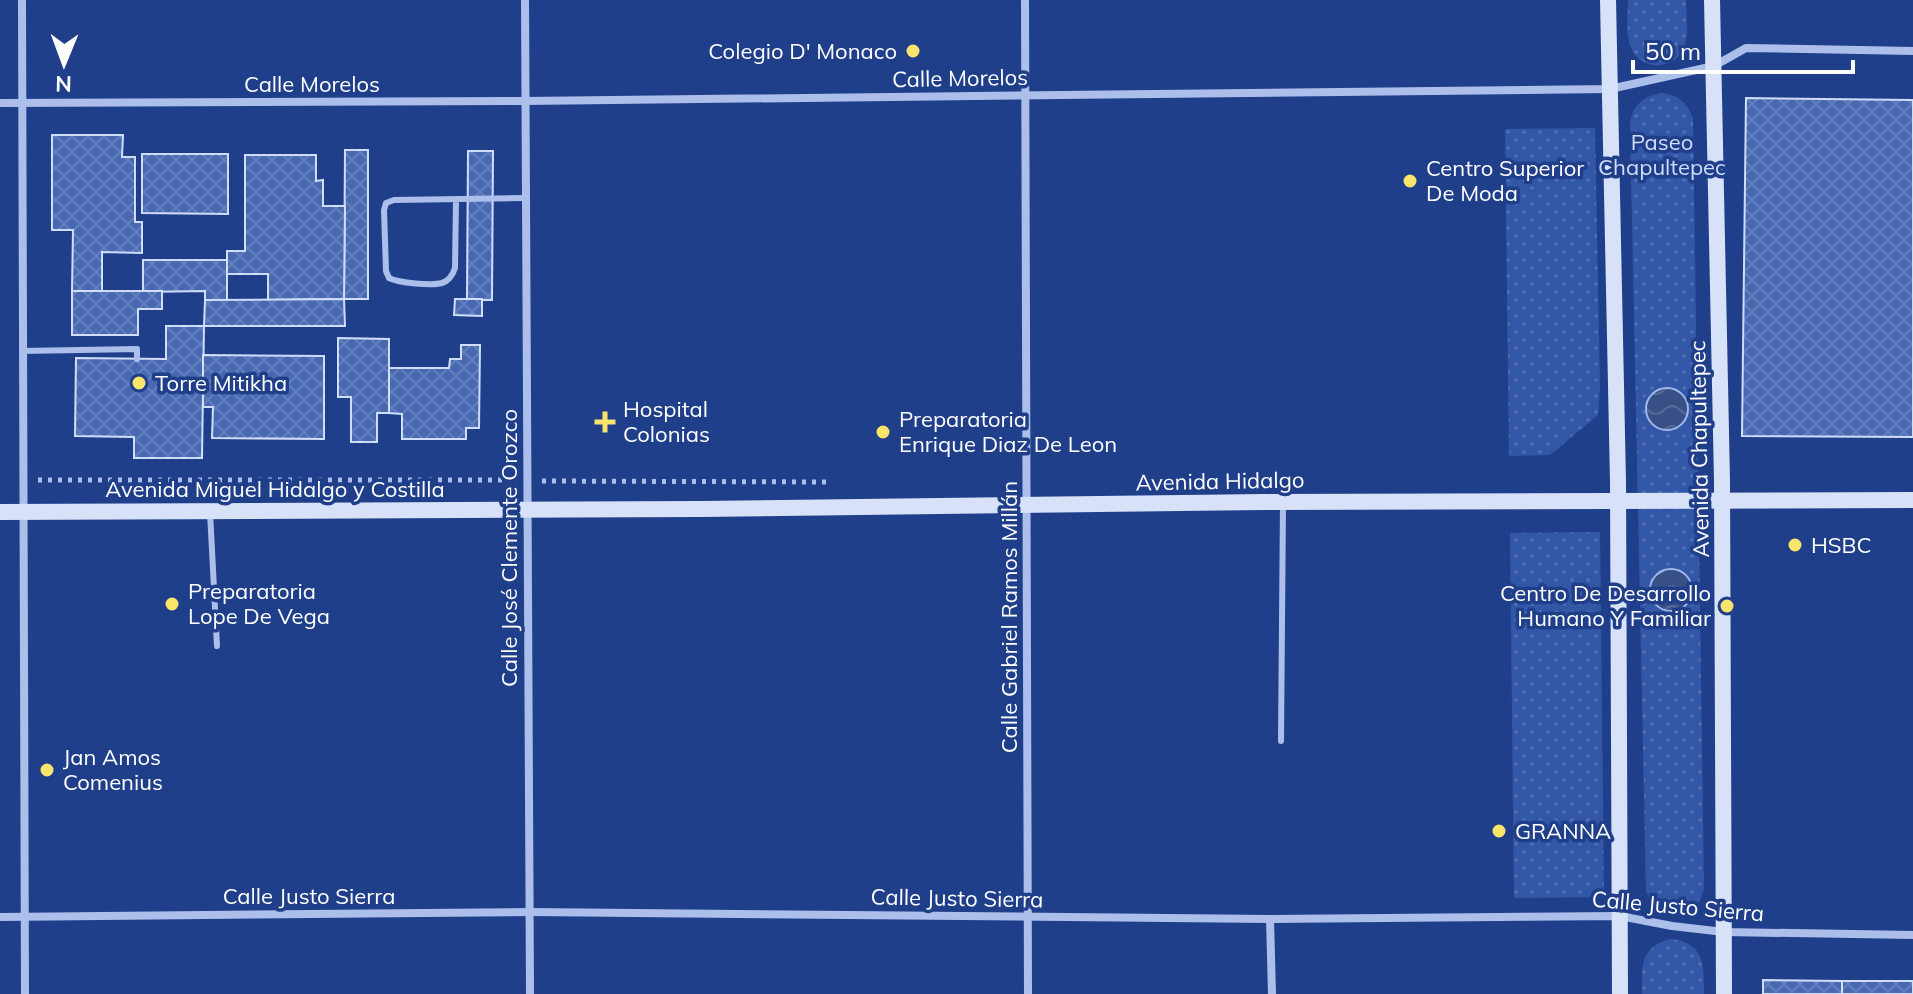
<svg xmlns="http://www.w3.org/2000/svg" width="1913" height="994" viewBox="0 0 1913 994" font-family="Mulish,sans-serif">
	<defs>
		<pattern id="park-dots" width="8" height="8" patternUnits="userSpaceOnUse" patternTransform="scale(2)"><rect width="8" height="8" fill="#3357a7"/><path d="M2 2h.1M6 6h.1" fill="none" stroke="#5270b4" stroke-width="1.8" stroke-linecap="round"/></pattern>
		<pattern id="water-waves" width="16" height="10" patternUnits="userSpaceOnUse" patternTransform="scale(2)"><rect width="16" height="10" fill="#395087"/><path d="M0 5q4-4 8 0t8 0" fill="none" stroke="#576a99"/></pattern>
		<pattern id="building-cross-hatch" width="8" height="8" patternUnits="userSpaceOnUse" patternTransform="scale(2)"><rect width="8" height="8" fill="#4869b2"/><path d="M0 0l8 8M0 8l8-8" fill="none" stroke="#6380be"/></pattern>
	</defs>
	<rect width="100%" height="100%" fill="#203f8a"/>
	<g fill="url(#park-dots)" fill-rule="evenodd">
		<path d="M1628 0H1686C1686 14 1689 31 1685 44 1679 69 1644 73 1632 50 1625 36 1628 15 1628 0Z"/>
		<path d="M1662 93C1679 95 1687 103 1693 118L1704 888C1704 890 1700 899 1699 901 1688 915 1665 916 1652 902 1649 899 1648 895 1646 891L1630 126C1631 106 1643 96 1662 93ZM1679 391 1684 396 1688 410 1671 429 1657 428ZM1669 569 1683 573 1662 609 1652 600 1663 571Z"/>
		<polygon points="1595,128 1600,387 1598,415 1550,455 1509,456 1505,129"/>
		<polygon points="1600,532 1604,897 1514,898 1510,533"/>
		<path d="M1670 939C1705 942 1704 966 1704 994H1642C1642 967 1639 948 1670 939Z"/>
	</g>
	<g fill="url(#water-waves)" stroke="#9fb8ec" stroke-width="2">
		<circle cx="1667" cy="409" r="21"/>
		<circle cx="1671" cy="590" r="21"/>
	</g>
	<g fill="url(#building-cross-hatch)" stroke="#d0ddf8" stroke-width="2">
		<polygon points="1746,98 1913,100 1913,437 1742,436"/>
		<polygon points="52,135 123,135 122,157 135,157 135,222 142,222 142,253 102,252 102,291 72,291 73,230 52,230"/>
		<polygon points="345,150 368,150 368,299 344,299"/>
		<polygon points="468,151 493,151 492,300 467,300"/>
		<polygon points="142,154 228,154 228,214 142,213"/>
		<polygon points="245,155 316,155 316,181 323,180 323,206 345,206 344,299 268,300 268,274 227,274 227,251 245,251"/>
		<polygon points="143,260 227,260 227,300 205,300 205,291 143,292"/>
		<polygon points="72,291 162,291 162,309 138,309 138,335 72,335"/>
		<polygon points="344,299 345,326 204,326 205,300"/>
		<polygon points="455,299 482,299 482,316 454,315"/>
		<polygon points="166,326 204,326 202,458 134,458 134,437 75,436 76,358 166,359"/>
		<polygon points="338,338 389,339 389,413 377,413 377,442 351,442 351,397 338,397"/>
		<polygon points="461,345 480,345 479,428 466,428 466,439 402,439 402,414 389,413 389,368 449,368 450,359 461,359"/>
		<polygon points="203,355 324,356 324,439 212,438 213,407 203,407"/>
		<polygon points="1763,980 1842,981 1842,994 1763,994"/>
		<rect x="1842" y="981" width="71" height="13"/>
	</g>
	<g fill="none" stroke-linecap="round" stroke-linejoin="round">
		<g stroke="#acbfeb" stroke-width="5" stroke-dasharray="4 6" stroke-linecap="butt">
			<polyline points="38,480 512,480"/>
			<polyline points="542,481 832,482"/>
		</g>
		<g stroke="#acbfeb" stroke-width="6">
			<path d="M456 200 455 268C453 274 449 281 442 283 432 286 399 283 389 278L386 271 384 210 386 203 394 200 525 198"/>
			<polyline points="22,351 137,349 137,359"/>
			<polyline points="210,512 217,646"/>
			<polyline points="1281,741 1283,502"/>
		</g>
		<g stroke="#acbfeb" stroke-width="8">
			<polyline points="22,0 25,994"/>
			<polyline points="525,0 530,994"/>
			<polyline points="1025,0 1028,994"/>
			<polyline points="0,103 525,101 1610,89 1714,66 1746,48 1913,51"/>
			<polyline points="0,917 530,912 1270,919 1620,916 1672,926 1724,932 1913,935"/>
			<polyline points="1270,919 1272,994"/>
		</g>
		<g stroke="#d7e1f8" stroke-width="16">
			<polyline points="1608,0 1618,482 1620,994"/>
			<polyline points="1712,0 1722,480 1724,994"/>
			<polyline points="0,512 700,509 1264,502 1913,500"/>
		</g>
	</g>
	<g fill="#f9e46c" stroke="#203f8a" stroke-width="3">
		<circle cx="913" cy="51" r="8"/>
		<circle cx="1410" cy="181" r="8"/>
		<circle cx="139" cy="383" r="8"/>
		<path d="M601 410h8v8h8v8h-8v8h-8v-8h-8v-8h8z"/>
		<circle cx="883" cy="432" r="8"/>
		<circle cx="1795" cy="545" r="8"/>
		<circle cx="172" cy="604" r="8"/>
		<circle cx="1727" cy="606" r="8"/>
		<circle cx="47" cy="770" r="8"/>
		<circle cx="1499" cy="831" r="8"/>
	</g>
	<g text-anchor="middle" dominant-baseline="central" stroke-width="7" stroke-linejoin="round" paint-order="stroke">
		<g font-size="22" fill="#fff" stroke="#203f8a" text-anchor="start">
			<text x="897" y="51" text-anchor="end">Colegio D' Monaco</text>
			<text x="1426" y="168">Centro Superior<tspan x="1426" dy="25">De Moda</tspan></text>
			<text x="155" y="383">Torre Mitikha</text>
			<text x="623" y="409">Hospital<tspan x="623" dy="25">Colonias</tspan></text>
			<text x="899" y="419">Preparatoria<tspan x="899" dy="25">Enrique Diaz De Leon</tspan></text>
			<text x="1811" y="545">HSBC</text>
			<text x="188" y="591">Preparatoria<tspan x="188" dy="25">Lope De Vega</tspan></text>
			<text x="1711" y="593" text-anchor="end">Centro De Desarrollo<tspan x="1711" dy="25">Humano Y Familiar</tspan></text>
			<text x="63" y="757">Jan Amos<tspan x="63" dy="25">Comenius</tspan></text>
			<text x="1515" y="831">GRANNA</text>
		</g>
		<g font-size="22" fill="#fff" stroke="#203f8a">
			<text transform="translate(960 78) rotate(-1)">Calle Morelos</text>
			<text x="312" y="84">Calle Morelos</text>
			<text transform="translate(1699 449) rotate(-91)">Avenida Chapultepec</text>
			<text transform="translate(1220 481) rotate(-1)">Avenida Hidalgo</text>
			<text x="275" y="489">Avenida Miguel Hidalgo y Costilla</text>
			<text transform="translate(509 548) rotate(-90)">Calle José Clemente Orozco</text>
			<text transform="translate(1009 617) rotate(-90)">Calle Gabriel Ramos Millán</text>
			<text x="309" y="896">Calle Justo Sierra</text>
			<text transform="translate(957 898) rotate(1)">Calle Justo Sierra</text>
			<text transform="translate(1678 906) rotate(5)">Calle Justo Sierra</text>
		</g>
		<g font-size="22" fill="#d0ddf8" stroke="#203f8a">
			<text x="1662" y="142">Paseo<tspan x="1662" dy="25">Chapultepec</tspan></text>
		</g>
	</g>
	<g transform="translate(64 64) rotate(181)" stroke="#203f8a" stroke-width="6" paint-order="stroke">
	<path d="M0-6L14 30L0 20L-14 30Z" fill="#ffffff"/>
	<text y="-12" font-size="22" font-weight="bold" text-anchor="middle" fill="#ffffff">N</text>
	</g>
	<path d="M1633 60v12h220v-12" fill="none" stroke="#ffffff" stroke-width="4"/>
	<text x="1645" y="60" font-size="24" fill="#ffffff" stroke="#203f8a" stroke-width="6" paint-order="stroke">50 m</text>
</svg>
